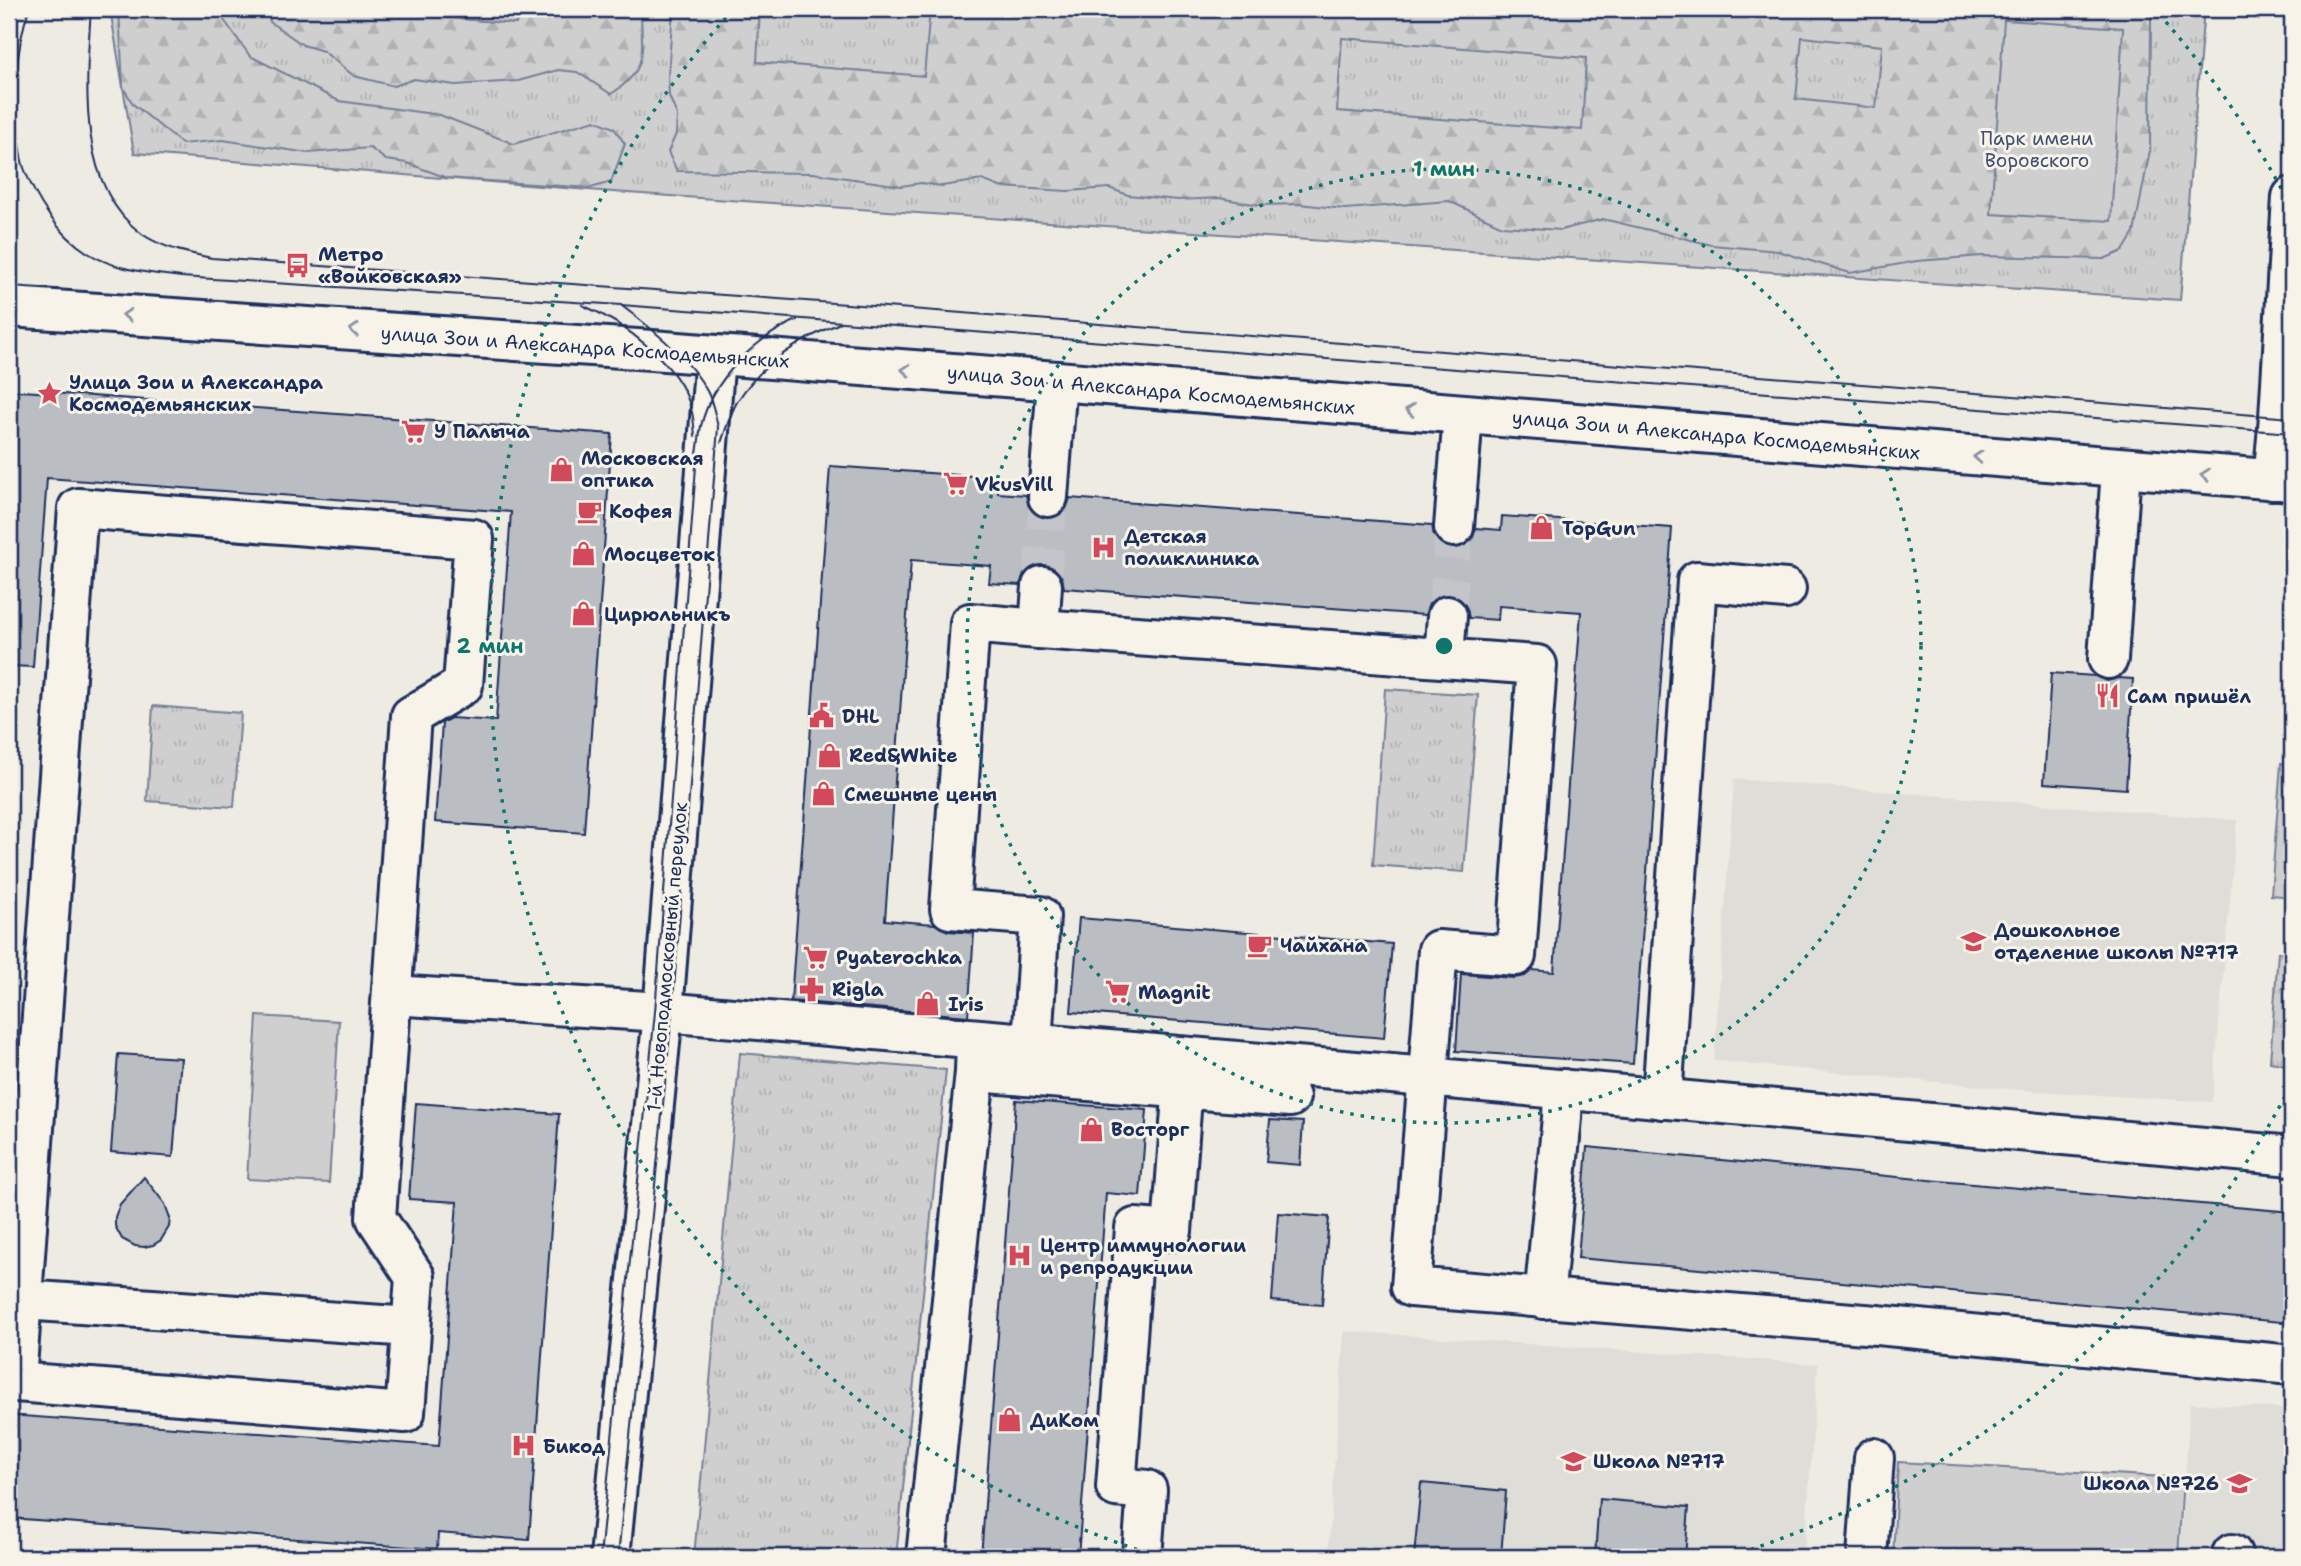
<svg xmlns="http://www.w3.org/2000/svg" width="2301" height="1566" viewBox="0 0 2301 1566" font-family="'Shantell Sans',sans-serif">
	<defs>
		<pattern id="grass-tufts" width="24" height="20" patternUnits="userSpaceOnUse" patternTransform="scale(1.75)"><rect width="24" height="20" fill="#cfcfcf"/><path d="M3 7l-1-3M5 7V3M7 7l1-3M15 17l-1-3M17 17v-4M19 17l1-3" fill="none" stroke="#b1b2b4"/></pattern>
		<pattern id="forest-firs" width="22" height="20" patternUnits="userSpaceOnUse" patternTransform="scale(1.75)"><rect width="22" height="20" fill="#cfcfcf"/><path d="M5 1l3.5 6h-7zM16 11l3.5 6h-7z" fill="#b1b2b4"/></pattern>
	</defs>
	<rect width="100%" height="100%" fill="#eeebe2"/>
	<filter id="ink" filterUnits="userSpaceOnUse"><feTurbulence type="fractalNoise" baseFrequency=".0143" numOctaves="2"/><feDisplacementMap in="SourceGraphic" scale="14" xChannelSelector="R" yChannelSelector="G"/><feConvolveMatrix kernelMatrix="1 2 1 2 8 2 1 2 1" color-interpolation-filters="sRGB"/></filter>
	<g filter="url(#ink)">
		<g fill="#deddd8">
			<polygon points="1734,779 2237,820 2212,1102 2022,1090 1714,1061"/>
			<polygon points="1344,1331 1818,1364 1804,1557 1328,1557"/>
			<polygon points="2190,1403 2292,1409 2292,1557 2180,1557"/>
		</g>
		<g fill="url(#grass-tufts)" stroke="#757f96" stroke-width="2">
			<polygon points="110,9 2204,9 2180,300 613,192 134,153"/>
			<polygon points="1385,689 1478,695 1464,872 1373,865"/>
			<polygon points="153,706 241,713 234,807 147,801"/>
			<polygon points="2278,952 2292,954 2292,1066 2270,1062"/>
			<polygon points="740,1053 946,1070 896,1557 694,1557"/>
		</g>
		<g fill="url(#forest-firs)" stroke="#757f96" stroke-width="2" fill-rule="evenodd">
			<polygon points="119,9 216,9 250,56 339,101 440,115 514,144 595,120 614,128 625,144 611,182 591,188 447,178 407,163 386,160 370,148 308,153 223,140 182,144 133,104 123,87"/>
			<path d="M268 9H358L516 24 518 9H641C641 51 651 68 611 94L577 72 558 70 518 81 455 85 414 79 394 86 354 76 323 51 303 45 270 22Z"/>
			<path d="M673 9H760L757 62 924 76 930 9H2153L2151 20 2150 150 2134 233 2123 251 2104 259 1982 256 1917 261 1850 273 1778 251 1712 245 1603 219 1561 230 1502 226 1449 201 1345 209 1299 204 1259 205 1219 198 1178 200 1128 195 1109 188 1068 191 1000 187 982 180 942 186 921 183 901 186 813 173 677 171 668 152 676 134 677 115 669 96 668 76ZM1802 37 1882 46 1876 108 1796 99ZM1342 38 1586 58 1582 130 1337 111Z"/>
		</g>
		<g fill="#cfcfcf" stroke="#757f96" stroke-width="2">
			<polygon points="358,9 518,9 516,24"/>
			<polygon points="2004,20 2123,28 2111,221 1991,214"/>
			<polygon points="2281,763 2292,765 2292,897 2271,895"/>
			<polygon points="257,1016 339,1021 329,1183 247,1179"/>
			<polygon points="1898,1462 2183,1478 2178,1557 1893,1557"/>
		</g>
		<g fill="#babdc2" stroke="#1b2f5e" stroke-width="2">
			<polygon points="9,390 612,434 584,833 435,822 442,723 451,718 496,721 511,512 47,478 33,667 9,666"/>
			<polygon points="830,466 999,478 998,493 1026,495 1029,507 1036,515 1046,519 1058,516 1066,509 1070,498 1109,501 1432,525 1434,536 1441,545 1453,549 1464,546 1472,540 1476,528 1501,530 1502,516 1672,528 1633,1064 1456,1051 1461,974 1514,978 1525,976 1532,970 1554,972 1581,612 1499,606 1498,620 1469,618 1466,606 1459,598 1449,594 1437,597 1429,604 1425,615 1064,588 1062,577 1055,568 1043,564 1032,567 1024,573 1020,585 989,583 991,566 911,560 885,920 935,924 948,931 974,933 968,1016 791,1001"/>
			<polygon points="2051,673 2095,676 2107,681 2119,678 2133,679 2126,789 2044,783"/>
			<polygon points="1079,918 1392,944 1384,1038 1071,1012"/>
			<polygon points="118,1054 181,1058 173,1157 111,1152"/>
			<polygon points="1016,1100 1147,1110 1140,1196 1106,1193 1078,1557 981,1557"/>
			<polygon points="416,1103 559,1114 529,1540 438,1533 437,1549 9,1518 9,1415 439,1446 457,1202 409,1199"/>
			<polygon points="1270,1120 1303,1122 1300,1165 1266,1162"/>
			<polygon points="1587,1147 1950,1182 2292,1212 2292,1323 1578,1258"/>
			<polygon points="144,1177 165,1204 170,1218 169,1227 161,1240 153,1245 144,1247 135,1246 122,1239 115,1226 115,1217 120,1204"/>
			<polygon points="1278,1213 1329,1217 1322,1305 1272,1301"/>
			<polygon points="1421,1483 1506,1491 1501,1557 1414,1557"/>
			<polygon points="1599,1499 1689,1507 1685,1557 1595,1557"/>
		</g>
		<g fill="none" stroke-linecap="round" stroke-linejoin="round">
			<g stroke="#c4c5c8" stroke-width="38" stroke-dasharray="38 19" stroke-linecap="butt">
				<polyline points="1042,586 1048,497"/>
				<polyline points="1447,616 1454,527"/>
			</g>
			<defs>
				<g id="minor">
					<polyline points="2273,480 2279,417 2292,197"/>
					<polyline points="1048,497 1057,381"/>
					<polygon points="78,508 474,539 463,685 411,716 376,1218 415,1277 405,1413 16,1382"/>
					<polyline points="1454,527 1463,415"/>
					<polyline points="1039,629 1537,665 1516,956 1438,950 1411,1287 1877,1325 2292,1365"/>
					<polyline points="1444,658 1447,616"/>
					<polyline points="2108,659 2121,469"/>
					<polyline points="392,995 663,1012 1427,1077 2292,1156"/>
					<polyline points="1032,1044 1040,916 950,909 970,623 1039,629 1042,586"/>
					<polyline points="975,1072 1290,1097"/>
					<polyline points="1662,1099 1697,581 1786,589"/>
					<polyline points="9,1299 411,1327"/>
					<polyline points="1544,1299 1562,1118 1563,1089"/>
					<polyline points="610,1557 663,1012 715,356"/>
					<polyline points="926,1557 975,1072 976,1039"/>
					<polyline points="1142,1557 1147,1490 1116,1487 1135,1228 1172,1231 1185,1057"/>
					<polyline points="1867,1557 1874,1458"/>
					<polyline points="2232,1557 2232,1554"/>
				</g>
				<polyline id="major" points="9,307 652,350 1057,381 2292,481"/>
			</defs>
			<use href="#minor" stroke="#1b2f5e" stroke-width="44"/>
			<use href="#major" stroke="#1b2f5e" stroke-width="44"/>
			<use href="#minor" stroke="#f7f3e8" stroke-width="38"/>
			<use href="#major" stroke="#f7f3e8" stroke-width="38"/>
			<g stroke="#1b2f5e" stroke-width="2">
				<path d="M29 9C15 50 13 99 19 142 20 150 21 160 24 168 36 200 58 234 88 253 115 270 149 273 181 277L621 305 2292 433"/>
				<path d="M91 9C86 81 76 186 142 234 162 248 188 253 212 258L847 304 2292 418"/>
				<path d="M582 305C623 322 680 364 691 409 694 417 694 427 695 436"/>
				<path d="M721 443C726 429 730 414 737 402 759 365 801 339 840 323"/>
				<path d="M600 1557 655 1012 697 453C699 444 699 435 701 426 712 380 755 338 797 320"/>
				<path d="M618 1557 672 1014 718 427C715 415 713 402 707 391 691 360 649 326 622 306"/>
			</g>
		</g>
		<defs><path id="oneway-chevron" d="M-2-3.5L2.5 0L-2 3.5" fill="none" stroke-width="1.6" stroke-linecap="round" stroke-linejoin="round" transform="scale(1.75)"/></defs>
		<g stroke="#8991a3">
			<use href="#oneway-chevron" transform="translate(127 315) rotate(-176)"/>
			<use href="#oneway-chevron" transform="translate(354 330) rotate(-176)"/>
			<use href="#oneway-chevron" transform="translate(906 370) rotate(-176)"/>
			<use href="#oneway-chevron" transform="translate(1410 410) rotate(-175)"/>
			<use href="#oneway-chevron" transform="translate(1978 457) rotate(-175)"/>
			<use href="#oneway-chevron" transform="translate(2205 475) rotate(-176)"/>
		</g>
	</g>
	<g fill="none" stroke="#0f766e" stroke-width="3.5" stroke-dasharray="3.5 7">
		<circle cx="1444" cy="646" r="477"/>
		<path d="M2290 1087A954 954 0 0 1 1731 1556M1157 1556A954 954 0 0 1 729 14M2159 14A954 954 0 0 1 2290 205"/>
	</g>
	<defs>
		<symbol id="bus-bare" viewBox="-9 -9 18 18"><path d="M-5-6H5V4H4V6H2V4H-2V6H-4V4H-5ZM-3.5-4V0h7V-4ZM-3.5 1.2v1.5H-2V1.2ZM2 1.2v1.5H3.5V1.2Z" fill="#d1495b" stroke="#f7f3e8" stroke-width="2.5" paint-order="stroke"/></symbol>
		<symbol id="sight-bare" viewBox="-9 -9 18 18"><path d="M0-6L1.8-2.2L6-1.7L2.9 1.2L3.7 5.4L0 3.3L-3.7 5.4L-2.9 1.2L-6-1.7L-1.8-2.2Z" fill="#d1495b" stroke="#f7f3e8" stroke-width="2.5" paint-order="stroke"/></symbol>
		<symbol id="supermarket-bare" viewBox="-9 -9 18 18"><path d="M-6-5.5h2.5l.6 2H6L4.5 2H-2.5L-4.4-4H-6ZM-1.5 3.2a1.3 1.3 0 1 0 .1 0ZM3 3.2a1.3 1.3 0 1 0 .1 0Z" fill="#d1495b" stroke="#f7f3e8" stroke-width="2.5" paint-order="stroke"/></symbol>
		<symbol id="shop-bare" viewBox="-9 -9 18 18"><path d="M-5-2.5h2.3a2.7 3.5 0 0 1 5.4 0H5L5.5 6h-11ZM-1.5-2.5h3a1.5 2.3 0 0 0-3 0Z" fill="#d1495b" stroke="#f7f3e8" stroke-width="2.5" paint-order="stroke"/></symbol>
		<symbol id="cafe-bare" viewBox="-9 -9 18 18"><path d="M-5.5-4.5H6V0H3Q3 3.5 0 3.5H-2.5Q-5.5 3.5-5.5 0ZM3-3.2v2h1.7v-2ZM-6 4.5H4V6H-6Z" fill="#d1495b" stroke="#f7f3e8" stroke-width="2.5" paint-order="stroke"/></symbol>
		<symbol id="hospital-bare" viewBox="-9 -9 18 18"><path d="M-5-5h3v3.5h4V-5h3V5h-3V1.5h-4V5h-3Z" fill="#d1495b" stroke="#f7f3e8" stroke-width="2.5" paint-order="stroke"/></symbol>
		<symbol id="restaurant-bare" viewBox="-9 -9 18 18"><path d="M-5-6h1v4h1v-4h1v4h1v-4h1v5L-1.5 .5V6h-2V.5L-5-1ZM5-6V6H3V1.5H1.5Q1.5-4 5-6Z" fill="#d1495b" stroke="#f7f3e8" stroke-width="2.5" paint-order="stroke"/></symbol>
		<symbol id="civic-bare" viewBox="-9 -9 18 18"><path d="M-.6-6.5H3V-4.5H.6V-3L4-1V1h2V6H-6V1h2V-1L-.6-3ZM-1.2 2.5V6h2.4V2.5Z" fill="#d1495b" stroke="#f7f3e8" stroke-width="2.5" paint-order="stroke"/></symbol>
		<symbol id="school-bare" viewBox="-9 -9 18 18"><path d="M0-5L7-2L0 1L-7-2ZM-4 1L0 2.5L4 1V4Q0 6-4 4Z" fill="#d1495b" stroke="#f7f3e8" stroke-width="2.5" paint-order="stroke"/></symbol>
		<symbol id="pharmacy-bare" viewBox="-9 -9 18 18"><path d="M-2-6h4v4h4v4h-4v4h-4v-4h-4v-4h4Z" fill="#d1495b" stroke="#f7f3e8" stroke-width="2.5" paint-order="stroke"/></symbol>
	</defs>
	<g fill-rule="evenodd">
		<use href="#bus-bare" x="280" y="248" width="35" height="35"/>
		<use href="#sight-bare" x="32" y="376" width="35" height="35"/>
		<use href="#supermarket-bare" x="396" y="414" width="35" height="35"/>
		<use href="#shop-bare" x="544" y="452" width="35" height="35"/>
		<use href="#supermarket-bare" x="938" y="466" width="35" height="35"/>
		<use href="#cafe-bare" x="572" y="494" width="35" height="35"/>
		<use href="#shop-bare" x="1524" y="510" width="35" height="35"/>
		<use href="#hospital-bare" x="1086" y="530" width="35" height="35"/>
		<use href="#shop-bare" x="566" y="536" width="35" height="35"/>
		<use href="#shop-bare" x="566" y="596" width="35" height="35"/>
		<use href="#restaurant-bare" x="2090" y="678" width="35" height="35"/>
		<use href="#civic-bare" x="804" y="698" width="35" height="35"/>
		<use href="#shop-bare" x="812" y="738" width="35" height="35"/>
		<use href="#shop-bare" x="806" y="776" width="35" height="35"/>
		<use href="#school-bare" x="1956" y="924" width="35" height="35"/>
		<use href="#cafe-bare" x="1242" y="928" width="35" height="35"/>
		<use href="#supermarket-bare" x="798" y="940" width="35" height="35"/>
		<use href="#pharmacy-bare" x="794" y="972" width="35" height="35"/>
		<use href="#supermarket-bare" x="1100" y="974" width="35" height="35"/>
		<use href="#shop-bare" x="910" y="986" width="35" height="35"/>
		<use href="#shop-bare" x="1074" y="1112" width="35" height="35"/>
		<use href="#hospital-bare" x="1002" y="1238" width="35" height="35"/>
		<use href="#shop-bare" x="992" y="1402" width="35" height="35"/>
		<use href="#hospital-bare" x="506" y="1428" width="35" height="35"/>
		<use href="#school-bare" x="1556" y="1444" width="35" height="35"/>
		<use href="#school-bare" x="2222" y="1466" width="35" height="35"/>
	</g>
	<g text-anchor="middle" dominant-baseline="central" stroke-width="6" stroke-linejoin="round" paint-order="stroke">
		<g font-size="19" fill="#3f4f75" stroke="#f7f3e8">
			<text x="2037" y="138">Парк имени<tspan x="2037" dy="22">Воровского</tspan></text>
		</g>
		<g font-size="19" font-weight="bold" fill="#1b2f5e" stroke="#f7f3e8" text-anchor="start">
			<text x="318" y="254">Метро<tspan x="318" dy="22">«Войковская»</tspan></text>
			<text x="69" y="382">Улица Зои и Александра<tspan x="69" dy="22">Космодемьянских</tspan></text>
			<text x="434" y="431">У Палыча</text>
			<text x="581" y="458">Московская<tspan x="581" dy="22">оптика</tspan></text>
			<text x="975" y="484">VkusVill</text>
			<text x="609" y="511">Кофея</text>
			<text x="1562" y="528">TopGun</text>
			<text x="1124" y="536">Детская<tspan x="1124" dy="22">поликлиника</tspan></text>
			<text x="604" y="554">Мосцветок</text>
			<text x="604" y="614">Цирюльникъ</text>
			<text x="2127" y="696">Сам пришёл</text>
			<text x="842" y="716">DHL</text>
			<text x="849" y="755">Red&amp;White</text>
			<text x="844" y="794">Смешные цены</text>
			<text x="1994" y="930">Дошкольное<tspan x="1994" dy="22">отделение школы №717</tspan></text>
			<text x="1280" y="945">Чайхана</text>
			<text x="836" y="957">Pyaterochka</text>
			<text x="832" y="989">Rigla</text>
			<text x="1138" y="992">Magnit</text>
			<text x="948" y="1004">Iris</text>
			<text x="1111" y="1129">Восторг</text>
			<text x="1040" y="1245">Центр иммунологии<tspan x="1040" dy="22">и репродукции</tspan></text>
			<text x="1030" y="1420">ДиКом</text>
			<text x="543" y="1446">Бикод</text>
			<text x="1593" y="1461">Школа №717</text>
			<text x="2219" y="1483" text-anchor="end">Школа №726</text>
		</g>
		<g font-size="19" fill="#1b2f5e" stroke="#f7f3e8">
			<text transform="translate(585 347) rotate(4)">улица Зои и Александра Космодемьянских</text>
			<text transform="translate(1151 390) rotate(5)">улица Зои и Александра Космодемьянских</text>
			<text transform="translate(1716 435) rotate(5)">улица Зои и Александра Космодемьянских</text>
			<text transform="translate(667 957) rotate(-85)">1-й Новоподмосковный переулок</text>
		</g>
	</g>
	<circle cx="1444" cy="646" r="10" fill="#0f766e" stroke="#f7f3e8" stroke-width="3.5"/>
	<g font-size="21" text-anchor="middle" font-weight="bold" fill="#0f766e" stroke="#f7f3e8" stroke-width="6" stroke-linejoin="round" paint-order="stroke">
		<text x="1444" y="176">1 мин</text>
		<text x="490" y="653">2 мин</text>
	</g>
	<rect width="2301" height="1566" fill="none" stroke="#f7f3e8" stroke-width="35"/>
	<rect x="18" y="18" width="2266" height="1531" fill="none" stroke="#1b2f5e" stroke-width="2.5" filter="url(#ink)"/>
</svg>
